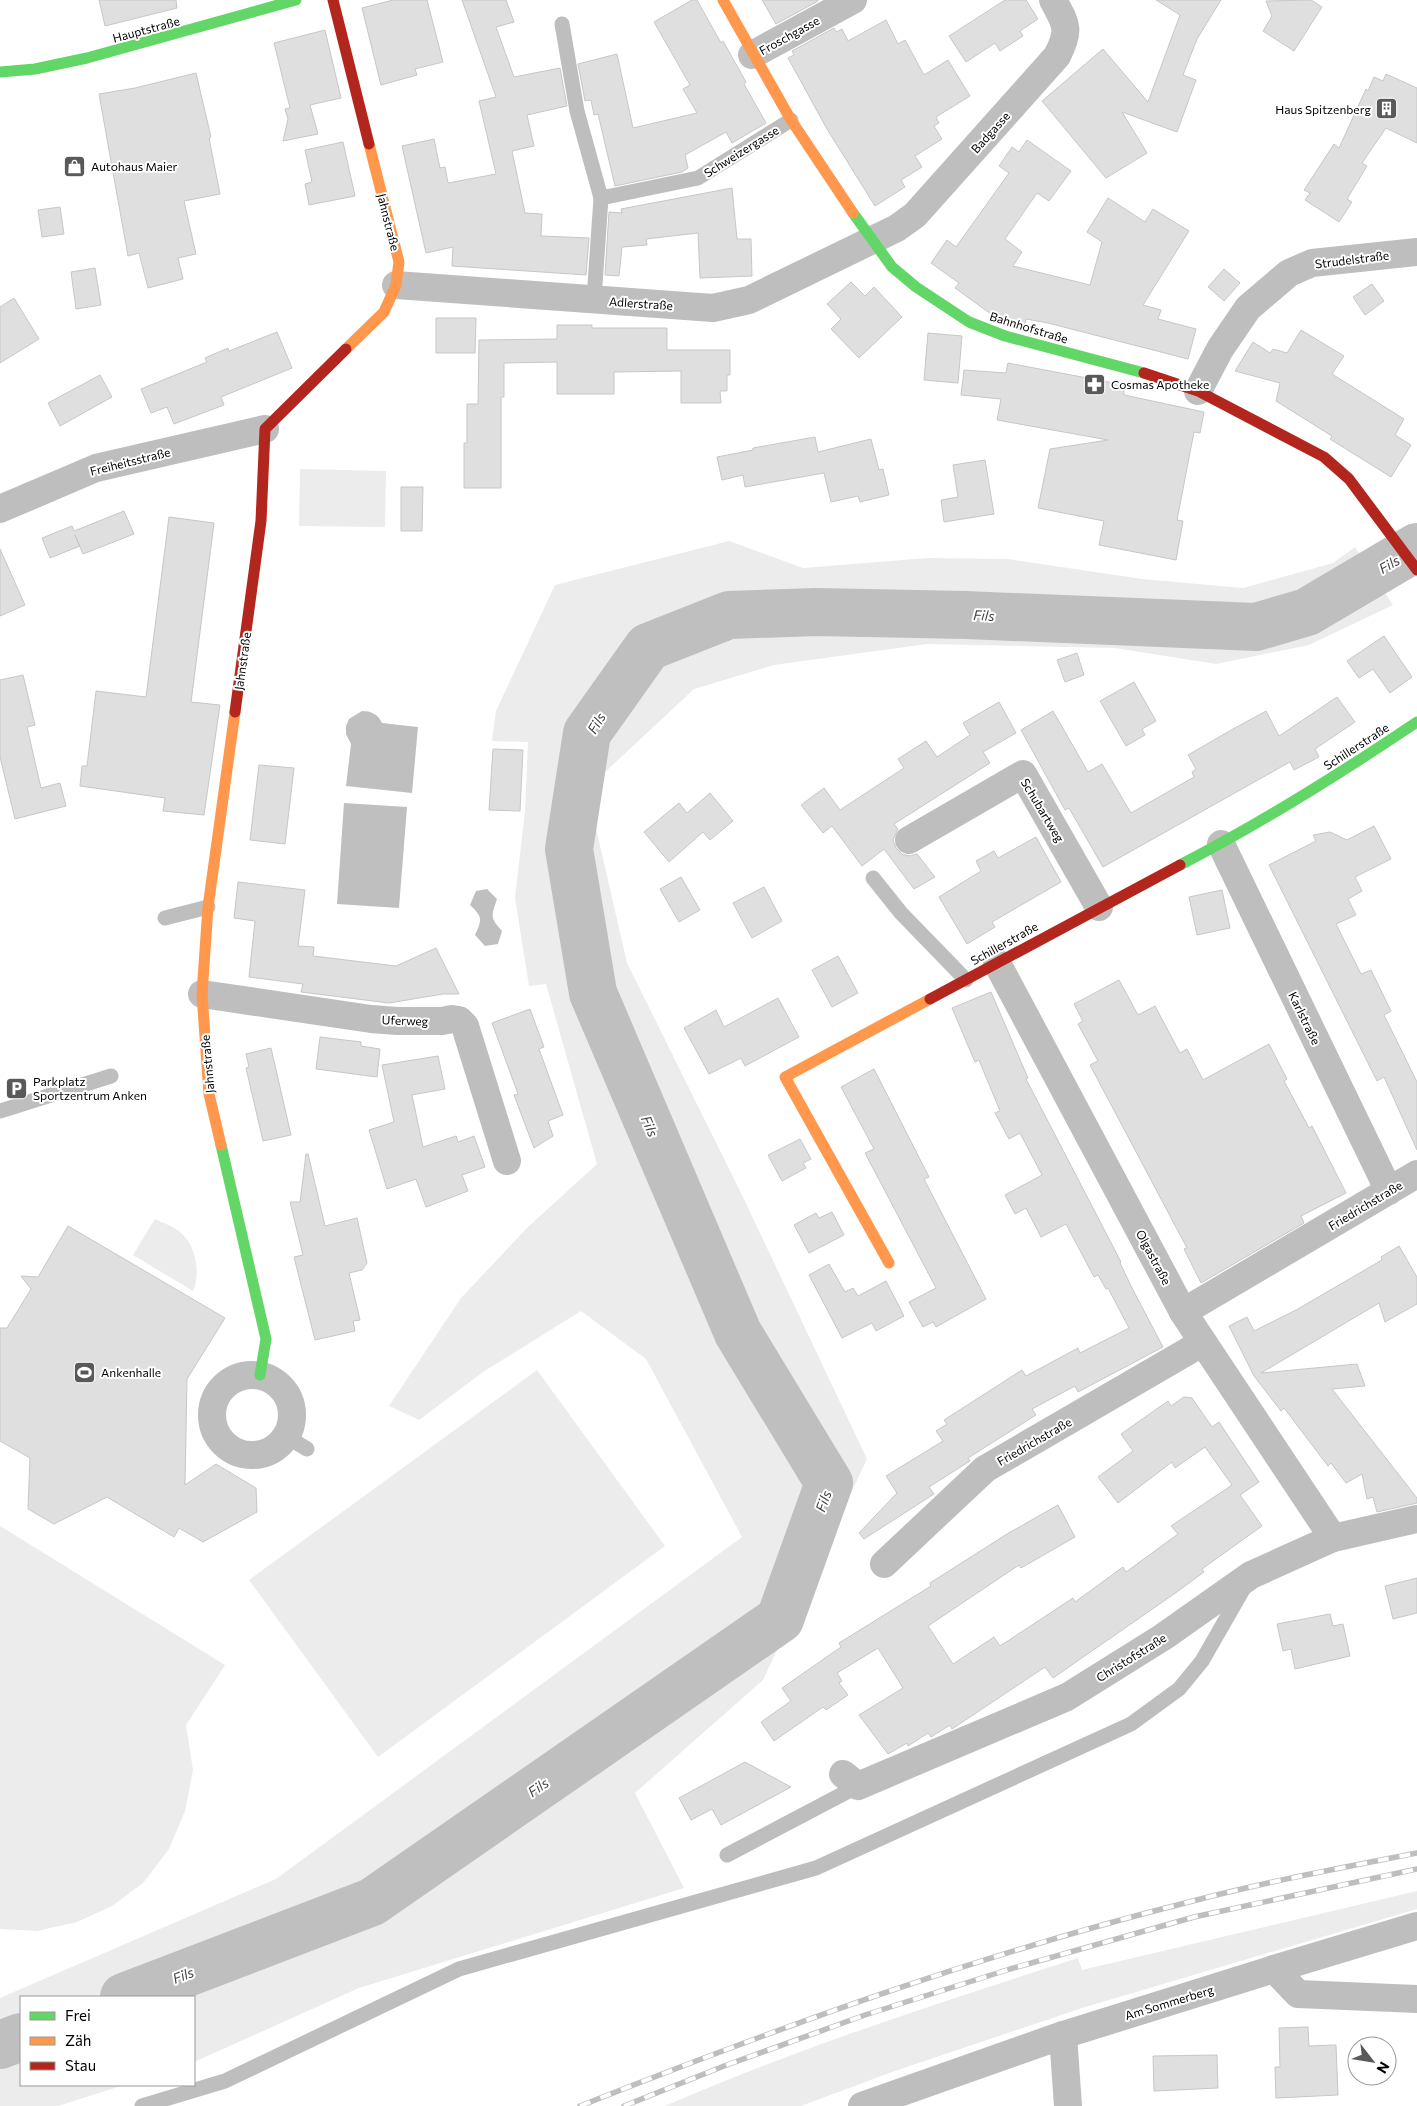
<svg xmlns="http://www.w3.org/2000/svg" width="1417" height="2106" viewBox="0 0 1417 2106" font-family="Commissioner,sans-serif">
	<rect width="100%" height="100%" fill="#fff"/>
	<g fill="#ececec">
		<polygon points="300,469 386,471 385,527 299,526"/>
		<polygon points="729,541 803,568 928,558 1008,559 1142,579 1243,588 1333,563 1355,547 1393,605 1309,645 1216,664 1115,648 927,644 774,665 694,689 587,789 627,963 742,1195 867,1459 763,1680 635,1793 684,1888 359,1988 194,2062 194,1997 21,1997 21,2085 124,2085 58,2106 0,2106 0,1998 276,1879 742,1537 646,1359 581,1311 483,1372 419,1420 389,1406 461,1298 528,1227 597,1164 546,984 529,986 515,898 525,811 528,742 492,741 496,711 555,585"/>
		<path d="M155 1219C163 1223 173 1226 180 1232 196 1245 201 1273 193 1291L133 1255Z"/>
		<polygon points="537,1370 665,1546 378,1757 249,1580"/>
		<polygon points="0,1526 225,1665 186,1725 193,1770 185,1811 169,1849 143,1883 112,1906 77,1922 37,1931 0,1929"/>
		<path d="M1417 1891V1909L1082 2008 892 2072 801 2106H665C800 2047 939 2003 1078 1958L1082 1970Z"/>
	</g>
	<g fill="#bfbfbf">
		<path d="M362 711C371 711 378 714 382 723L418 727 412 793 346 786 351 744 346 734V726L349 719Z"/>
		<polygon points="344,803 407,807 399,908 337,904"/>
		<path d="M487 889 497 899C491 917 490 917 502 931L498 944 485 946 475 935C482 920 483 917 470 905L476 891Z"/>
	</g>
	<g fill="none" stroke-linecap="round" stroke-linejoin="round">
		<g stroke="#bfbfbf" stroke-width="48">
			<polyline points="124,1997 372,1902 780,1619 829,1483 738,1333 593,993 569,849 587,733 648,647 729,615 816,612 966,615 1256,627 1307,612 1417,547"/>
			<polyline points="0,2045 21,2037"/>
		</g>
	</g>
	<g fill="#dfdfdf" stroke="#c7c7c7">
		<polygon points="99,0 176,0 177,8 105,26"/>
		<polygon points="393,0 427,0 443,62 415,69 417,75 381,85 362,8"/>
		<polygon points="462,0 506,0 514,22 496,27 514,77 560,68 567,106 527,115 534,146 512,151 525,213 542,214 541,236 589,238 586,275 452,266 453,247 426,253 402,146 434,139 440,168 445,167 448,183 496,174 479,101 496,97"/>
		<polygon points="692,0 697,0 721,43 723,41 746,82 744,84 766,123 732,143 726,132 685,155 688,168 682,172 615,186 598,114 594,115 591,100 585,101 578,64 617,54 633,128 697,113 683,89 690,85 654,22"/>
		<polygon points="762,0 818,0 818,1 776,24"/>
		<polygon points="1005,0 1026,0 1038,19 1020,31 1023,36 1000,51 995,43 966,62 949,36"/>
		<polygon points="1156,0 1221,0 1197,39 1183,75 1196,80 1177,132 1122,112 1147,153 1106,178 1042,101 1103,49 1148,102 1180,15"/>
		<polygon points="1311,0 1322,7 1294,51 1263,31 1272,16 1266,1"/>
		<polygon points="886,20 898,44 905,40 924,75 948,60 970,96 936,117 939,123 934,126 942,139 915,156 922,167 901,180 905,187 875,206 827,129 788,58 794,55 792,51 834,28 836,32 842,29 848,41"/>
		<polygon points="325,30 341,98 310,105 318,134 283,141 288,119 285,109 290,108 274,43"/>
		<polygon points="196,73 211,137 209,138 220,194 184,201 196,254 178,258 183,279 148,288 139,253 128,256 99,94 135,88"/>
		<polygon points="1386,74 1417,88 1417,143 1386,128 1362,163 1367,166 1347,199 1352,202 1339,222 1305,200 1310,193 1304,190 1334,144 1339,148 1366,89 1368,91 1374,77 1383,81"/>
		<polygon points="1027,140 1071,171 1049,201 1037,193 1005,239 1022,252 1013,266 1090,285 1102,242 1087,232 1108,198 1145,222 1153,209 1189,231 1143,305 1161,310 1158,319 1196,329 1188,359 1048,323 1026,319 1025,324 998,317 991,314 955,288 959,283 931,263 947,240 956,247 1009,173 999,166 1012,147 1019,152"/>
		<polygon points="343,142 355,196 309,205 305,184 312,182 305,150"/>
		<polygon points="732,188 737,239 751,239 752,276 700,278 698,233 646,239 647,245 622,247 619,276 605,275 609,212 622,213 621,209"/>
		<polygon points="60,207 64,234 42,237 38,210"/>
		<polygon points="95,268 101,305 76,309 71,272"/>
		<polygon points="1224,269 1240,283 1224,301 1208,287"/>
		<polygon points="851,282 865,296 874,287 902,317 859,358 831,329 841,319 827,304"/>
		<polygon points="1372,284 1384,301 1365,315 1353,297"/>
		<polygon points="14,298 39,339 0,363 0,307"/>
		<polygon points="436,318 476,318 475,353 436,353"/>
		<polygon points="557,325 592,325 592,328 667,328 667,350 730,350 730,375 727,375 727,391 720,391 721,403 681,403 681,371 614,372 614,394 557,394 557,362 504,363 504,397 501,397 501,488 464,488 464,443 467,443 467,404 478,404 479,340 557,339"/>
		<polygon points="1301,330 1344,356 1332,374 1404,419 1395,435 1411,445 1391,477 1330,439 1332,436 1276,401 1280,383 1235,371 1253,342 1270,353 1273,349 1287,353"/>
		<polygon points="277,332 292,368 221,397 224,405 174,424 167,407 151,413 141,389 207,362 205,358 228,348 229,351"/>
		<polygon points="928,333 962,336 958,383 924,380"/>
		<polygon points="1008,363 1124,385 1124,395 1204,412 1200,433 1194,432 1177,520 1183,521 1176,560 1099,545 1104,521 1038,508 1050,449 1108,440 997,420 1001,399 961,395 964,370 1006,373"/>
		<polygon points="100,375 112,397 60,426 48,403"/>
		<polygon points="815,437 818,452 871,439 879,470 883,469 889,495 860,502 858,496 831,502 824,473 745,487 743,475 722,480 717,457 753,450 753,448"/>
		<polygon points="985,460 994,514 944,522 941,500 958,497 953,465"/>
		<polygon points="401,487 423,487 422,531 401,531"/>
		<polygon points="124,511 134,534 83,554 75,535 80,546 50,558 42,538 72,526 74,531"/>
		<polygon points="169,517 214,523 191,702 220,705 204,815 163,811 165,798 80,786 82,766 87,766 96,691 146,697"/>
		<polygon points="0,549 25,605 0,616"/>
		<polygon points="1384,636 1412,677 1390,693 1373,669 1359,678 1347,661"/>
		<polygon points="1077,653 1084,675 1065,682 1057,660"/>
		<polygon points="23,675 35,725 27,727 41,788 60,783 66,806 15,819 0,757 0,680"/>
		<polygon points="1134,682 1156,721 1142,729 1145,735 1126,746 1100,701"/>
		<polygon points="1337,697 1355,722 1315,749 1319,757 1294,770 1290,762 1103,867 1069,808 1065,810 1021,730 1053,711 1088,772 1102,764 1131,813 1194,777 1192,772 1196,769 1188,755 1233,729 1266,711 1279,736"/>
		<polygon points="999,702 1016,733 983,752 990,763 894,824 898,829 893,840 896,848 902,854 909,856 917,854 935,877 914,889 884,849 862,866 832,826 823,833 801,805 824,788 840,810 904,768 898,759 926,741 937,757 970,735 963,723"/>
		<polygon points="493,749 523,750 520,811 489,810"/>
		<polygon points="259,765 294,768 285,844 250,840"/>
		<polygon points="710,793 733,821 710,840 703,832 669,862 644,832 679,803 687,813"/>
		<polygon points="1374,826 1391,859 1355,877 1362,891 1348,899 1356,915 1336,924 1361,974 1371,970 1391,1011 1384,1015 1417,1082 1417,1150 1384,1077 1377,1081 1269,865 1316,841 1313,835 1330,832 1347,840"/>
		<polygon points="1036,837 1061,882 992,922 995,927 967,944 939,897 981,871 976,861 994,851 998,858"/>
		<polygon points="681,877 700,910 679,922 660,889"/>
		<polygon points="238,882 305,890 298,946 314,947 313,956 396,966 436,948 459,994 443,994 389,1003 301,992 303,984 249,977 255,921 234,918"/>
		<polygon points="764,887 782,921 752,938 733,903"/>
		<polygon points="1222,890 1230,928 1197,935 1189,897"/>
		<polygon points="838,956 858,993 832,1007 812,970"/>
		<polygon points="1119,980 1138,1015 1155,1006 1180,1053 1187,1049 1203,1080 1269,1044 1287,1079 1284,1081 1309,1128 1312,1126 1346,1193 1301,1216 1304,1223 1201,1283 1184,1249 1187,1248 1090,1065 1098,1061 1078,1024 1083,1021 1074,1004"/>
		<polygon points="991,992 1028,1078 1026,1079 1121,1262 1120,1263 1133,1290 1163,1347 1078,1392 1075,1386 1032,1409 1036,1415 968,1458 970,1461 929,1487 934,1494 864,1539 859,1533 897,1493 886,1476 943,1441 936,1431 947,1424 944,1420 1022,1370 1026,1376 1078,1348 1080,1353 1129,1328 1108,1288 1106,1289 1098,1275 1094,1277 1066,1224 1041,1237 1026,1208 1015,1214 1005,1195 1042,1175 1020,1133 1009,1139 995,1113 1000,1111 979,1060 975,1062 952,1008"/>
		<polygon points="778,998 799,1037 745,1066 741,1058 709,1074 684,1028 716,1010 724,1027"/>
		<polygon points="530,1009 544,1047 539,1049 563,1115 548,1121 553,1136 534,1148 514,1095 518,1094 492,1023"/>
		<polygon points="320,1037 361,1042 361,1046 380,1049 377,1077 316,1069"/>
		<polygon points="271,1048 291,1135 263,1141 246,1068 249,1067 246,1054"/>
		<polygon points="438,1056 445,1089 412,1095 423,1147 456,1136 458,1142 474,1136 485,1167 462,1175 468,1191 426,1207 416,1179 387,1189 369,1130 394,1122 382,1065"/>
		<polygon points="874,1069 929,1177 924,1179 986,1299 936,1327 933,1322 923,1327 909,1302 936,1288 865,1153 874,1149 841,1087"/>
		<polygon points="800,1139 811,1159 803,1163 806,1168 782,1181 768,1155"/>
		<polygon points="306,1154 308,1154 325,1226 357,1218 367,1263 362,1270 349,1273 360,1320 353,1321 355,1331 315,1340 294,1257 303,1255 290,1202 300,1202"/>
		<polygon points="832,1212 844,1235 809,1253 794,1225 816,1213 819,1218"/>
		<polygon points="68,1226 225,1318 187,1379 185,1485 216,1464 256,1488 257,1512 203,1542 179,1528 174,1537 107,1497 54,1524 28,1509 30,1458 0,1441 0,1328 7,1328 31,1289 21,1276 38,1277"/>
		<polygon points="1399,1246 1417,1277 1417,1304 1385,1322 1379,1303 1261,1373 1357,1364 1365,1386 1332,1389 1417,1498 1417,1503 1377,1512 1373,1497 1367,1499 1362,1474 1346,1483 1331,1463 1328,1466 1284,1408 1281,1411 1254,1376 1229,1326 1247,1317 1254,1331 1296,1310 1382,1260 1381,1257"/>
		<polygon points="829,1264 845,1292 853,1288 858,1296 886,1281 904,1316 876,1331 872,1323 842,1338 809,1275"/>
		<polygon points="1184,1397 1192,1398 1212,1427 1219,1422 1259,1482 1240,1495 1262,1526 1202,1569 1204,1572 1174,1594 1053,1678 1045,1667 952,1729 950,1725 931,1737 928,1733 908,1746 907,1743 888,1754 859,1715 903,1688 878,1648 837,1673 842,1681 839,1683 848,1695 826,1710 823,1707 774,1741 761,1722 791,1701 782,1688 841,1647 839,1643 931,1586 930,1583 1007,1534 1058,1505 1075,1537 1021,1568 1019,1565 928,1626 953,1664 994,1637 1000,1646 1073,1598 1075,1602 1123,1567 1126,1572 1178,1534 1171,1526 1232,1485 1205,1447 1175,1468 1172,1462 1118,1503 1098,1477 1133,1451 1121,1434 1168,1401 1171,1406"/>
		<polygon points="1417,1578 1417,1613 1393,1619 1385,1586"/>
		<polygon points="1330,1614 1333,1626 1343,1624 1350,1656 1295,1669 1291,1649 1283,1651 1277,1624"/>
		<polygon points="745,1762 791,1787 721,1825 712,1809 691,1820 679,1798"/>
		<polygon points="1308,2027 1309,2046 1336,2045 1338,2095 1276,2098 1275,2067 1280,2067 1279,2028"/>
		<polygon points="1217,2055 1218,2088 1154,2091 1153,2056"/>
	</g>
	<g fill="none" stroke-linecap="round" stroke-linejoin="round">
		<g stroke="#bebebe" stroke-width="15">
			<polyline points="562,24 577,111 601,198 594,299"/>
			<polyline points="601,198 698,178 791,120"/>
			<polyline points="873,878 901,913 966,980"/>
			<polyline points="165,918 208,907"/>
			<polyline points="0,1111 111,1076"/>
			<polyline points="286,1436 307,1449"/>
			<polyline points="727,1855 858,1786"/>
			<polyline points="142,2106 225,2081 459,1969 816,1868 1131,1724 1179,1689 1202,1661 1245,1586"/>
		</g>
		<g stroke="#bebebe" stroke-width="28">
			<polyline points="752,55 853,0"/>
			<path d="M396 285 713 308 749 300 897 228 915 215 1057 56C1071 29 1066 24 1053 0"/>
			<polyline points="1198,391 1220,349 1248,308 1289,273 1312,263 1417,252"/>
			<polyline points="0,509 96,468 265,429"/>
			<polyline points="909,840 1023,774 1099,907"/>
			<polyline points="1221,844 1389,1191"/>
			<polyline points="997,963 1183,1312 1333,1538"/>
			<polyline points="202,994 371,1019 397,1021 442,1021 452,1019 459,1020 465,1026 507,1161"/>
			<polyline points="1183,1312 1417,1174"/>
			<circle cx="252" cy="1415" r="40"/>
			<polyline points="884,1564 985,1469 1202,1343"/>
			<polyline points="843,1774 858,1786 1067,1697 1163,1637 1251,1575 1333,1538 1417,1519"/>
			<polyline points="1274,1969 1417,1926"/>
			<polyline points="1063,2035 1274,1969 1298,1994 1417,1999"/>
			<polyline points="862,2106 1063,2035 1068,2106"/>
		</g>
		<g stroke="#63d668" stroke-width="11">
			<polyline points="0,72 35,69 87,58 296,0"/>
			<polyline points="853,213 892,267 916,287 969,322 1005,336 1144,373"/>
			<path d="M1180 865C1262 823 1341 773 1417 722"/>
			<polyline points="221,1145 266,1339 260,1375"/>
		</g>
		<g stroke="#ff974d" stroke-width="11">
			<polyline points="723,0 791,120 853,213"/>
			<polyline points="346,349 384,312 396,285 399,262 369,144"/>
			<polyline points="221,1145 209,1094 202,994 208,907 235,712"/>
			<polyline points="889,1263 785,1077 930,999"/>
		</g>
		<g stroke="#b3261e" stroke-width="11">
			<polyline points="333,0 369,144"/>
			<polyline points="1144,373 1198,391 1324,457 1349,479 1417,570"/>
			<polyline points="235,712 261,521 265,429 346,349"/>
			<polyline points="930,999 1180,865"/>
		</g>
		<defs>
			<g id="rail">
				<path d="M580 2106C780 2027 981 1954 1189 1902 1264 1882 1341 1868 1417 1853"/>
				<polyline points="624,2106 724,2066 865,2015 1010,1969 1194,1917 1417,1869"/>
			</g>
		</defs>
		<use href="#rail" stroke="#bebebe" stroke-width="5.5"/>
		<use href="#rail" stroke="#fff" stroke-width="4" stroke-dasharray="11" stroke-linecap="butt"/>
	</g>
	<defs>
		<symbol id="building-square" viewBox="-11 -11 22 22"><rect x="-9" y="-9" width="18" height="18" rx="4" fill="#595959" stroke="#fff"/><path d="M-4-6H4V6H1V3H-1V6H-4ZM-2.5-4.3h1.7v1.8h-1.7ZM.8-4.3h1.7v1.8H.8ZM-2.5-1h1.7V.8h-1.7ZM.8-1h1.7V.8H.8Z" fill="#fff"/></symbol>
		<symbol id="shop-square" viewBox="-11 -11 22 22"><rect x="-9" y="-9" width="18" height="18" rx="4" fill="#595959" stroke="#fff"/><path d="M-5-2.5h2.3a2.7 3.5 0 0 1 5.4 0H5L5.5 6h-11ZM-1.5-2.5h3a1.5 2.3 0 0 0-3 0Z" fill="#fff"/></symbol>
		<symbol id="pharmacy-square" viewBox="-11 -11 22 22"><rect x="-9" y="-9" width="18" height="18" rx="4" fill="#595959" stroke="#fff"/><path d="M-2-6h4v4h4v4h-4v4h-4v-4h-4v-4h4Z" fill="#fff"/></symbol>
		<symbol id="parking-square" viewBox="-11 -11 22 22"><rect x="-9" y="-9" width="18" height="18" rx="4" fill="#595959" stroke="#fff"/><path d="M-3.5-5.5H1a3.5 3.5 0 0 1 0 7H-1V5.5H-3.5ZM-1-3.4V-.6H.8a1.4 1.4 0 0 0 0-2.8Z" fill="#fff"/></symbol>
		<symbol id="stadium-square" viewBox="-11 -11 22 22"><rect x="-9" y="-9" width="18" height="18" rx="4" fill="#595959" stroke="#fff"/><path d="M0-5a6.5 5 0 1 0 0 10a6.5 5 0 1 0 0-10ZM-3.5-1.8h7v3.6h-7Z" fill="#fff"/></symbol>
	</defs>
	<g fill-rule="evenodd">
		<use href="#building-square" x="1374" y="96" width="25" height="25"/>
		<use href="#shop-square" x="62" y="154" width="25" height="25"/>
		<use href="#pharmacy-square" x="1082" y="372" width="25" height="25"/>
		<use href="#parking-square" x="4" y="1076" width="25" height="25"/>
		<use href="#stadium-square" x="72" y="1360" width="25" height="25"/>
	</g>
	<g text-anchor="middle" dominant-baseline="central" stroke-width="4" stroke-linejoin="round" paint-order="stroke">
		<g font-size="12" fill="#000" stroke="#fff">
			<text transform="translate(146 29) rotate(-15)">Hauptstraße</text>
			<text transform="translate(789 35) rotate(-29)">Froschgasse</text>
			<text transform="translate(990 132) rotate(-48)">Badgasse</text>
			<text transform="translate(741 151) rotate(-32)">Schweizergasse</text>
			<text transform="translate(389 222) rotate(76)">Jahnstraße</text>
			<text transform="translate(1352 259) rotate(-7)">Strudelstraße</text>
			<text transform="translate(641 303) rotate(4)">Adlerstraße</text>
			<text transform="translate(1029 327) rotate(17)">Bahnhofstraße</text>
			<text transform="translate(130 461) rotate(-14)">Freiheitsstraße</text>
			<text transform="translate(242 661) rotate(-82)">Jahnstraße</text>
			<text transform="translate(1356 746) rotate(-33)">Schillerstraße</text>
			<text transform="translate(1043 810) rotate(59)">Schubartweg</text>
			<text transform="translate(1004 943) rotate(-29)">Schillerstraße</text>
			<text transform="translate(1305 1018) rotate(64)">Karlstraße</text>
			<text transform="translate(405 1020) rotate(2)">Uferweg</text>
			<text transform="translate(207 1064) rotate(-95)">Jahnstraße</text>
			<text transform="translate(1365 1205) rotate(-31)">Friedrichstraße</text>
			<text transform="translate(1154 1257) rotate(62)">Olgastraße</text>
			<text transform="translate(1034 1441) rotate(-30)">Friedrichstraße</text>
			<text transform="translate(1131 1657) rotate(-32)">Christofstraße</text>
			<text transform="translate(1169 2002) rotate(-17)">Am Sommerberg</text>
		</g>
		<g font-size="12" fill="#000" stroke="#fff" text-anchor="start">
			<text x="1371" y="109" text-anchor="end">Haus Spitzenberg</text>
			<text x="91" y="166">Autohaus Maier</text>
			<text x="1111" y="384">Cosmas Apotheke</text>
			<text x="33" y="1081">Parkplatz<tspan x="33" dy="14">Sportzentrum Anken</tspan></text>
			<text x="101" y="1372">Ankenhalle</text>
		</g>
		<g font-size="14" font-style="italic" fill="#444" stroke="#fff">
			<text transform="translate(1389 564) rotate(-30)">Fils</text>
			<text transform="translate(984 615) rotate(3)">Fils</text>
			<text transform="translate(596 723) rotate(-59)">Fils</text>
			<text transform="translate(650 1126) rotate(67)">Fils</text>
			<text transform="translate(823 1501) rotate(-70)">Fils</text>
			<text transform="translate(538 1787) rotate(-35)">Fils</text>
			<text transform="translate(183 1975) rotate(-21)">Fils</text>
		</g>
	</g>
	<rect x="20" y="1996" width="175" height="90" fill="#ffffff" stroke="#999999"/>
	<rect x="30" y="2012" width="25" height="8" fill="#63d668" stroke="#999999"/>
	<text x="65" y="2021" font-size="15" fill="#000000">Frei</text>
	<rect x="30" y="2037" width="25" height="8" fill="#ff974d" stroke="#999999"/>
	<text x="65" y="2046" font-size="15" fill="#000000">Zäh</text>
	<rect x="30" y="2062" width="25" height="8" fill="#b3261e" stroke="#999999"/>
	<text x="65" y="2071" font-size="15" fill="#000000">Stau</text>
	<g transform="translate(1372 2061) rotate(121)"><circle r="24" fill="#ffffff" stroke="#999999"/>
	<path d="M0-4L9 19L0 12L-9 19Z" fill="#595959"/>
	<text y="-8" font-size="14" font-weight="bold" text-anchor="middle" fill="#000000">N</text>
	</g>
</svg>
